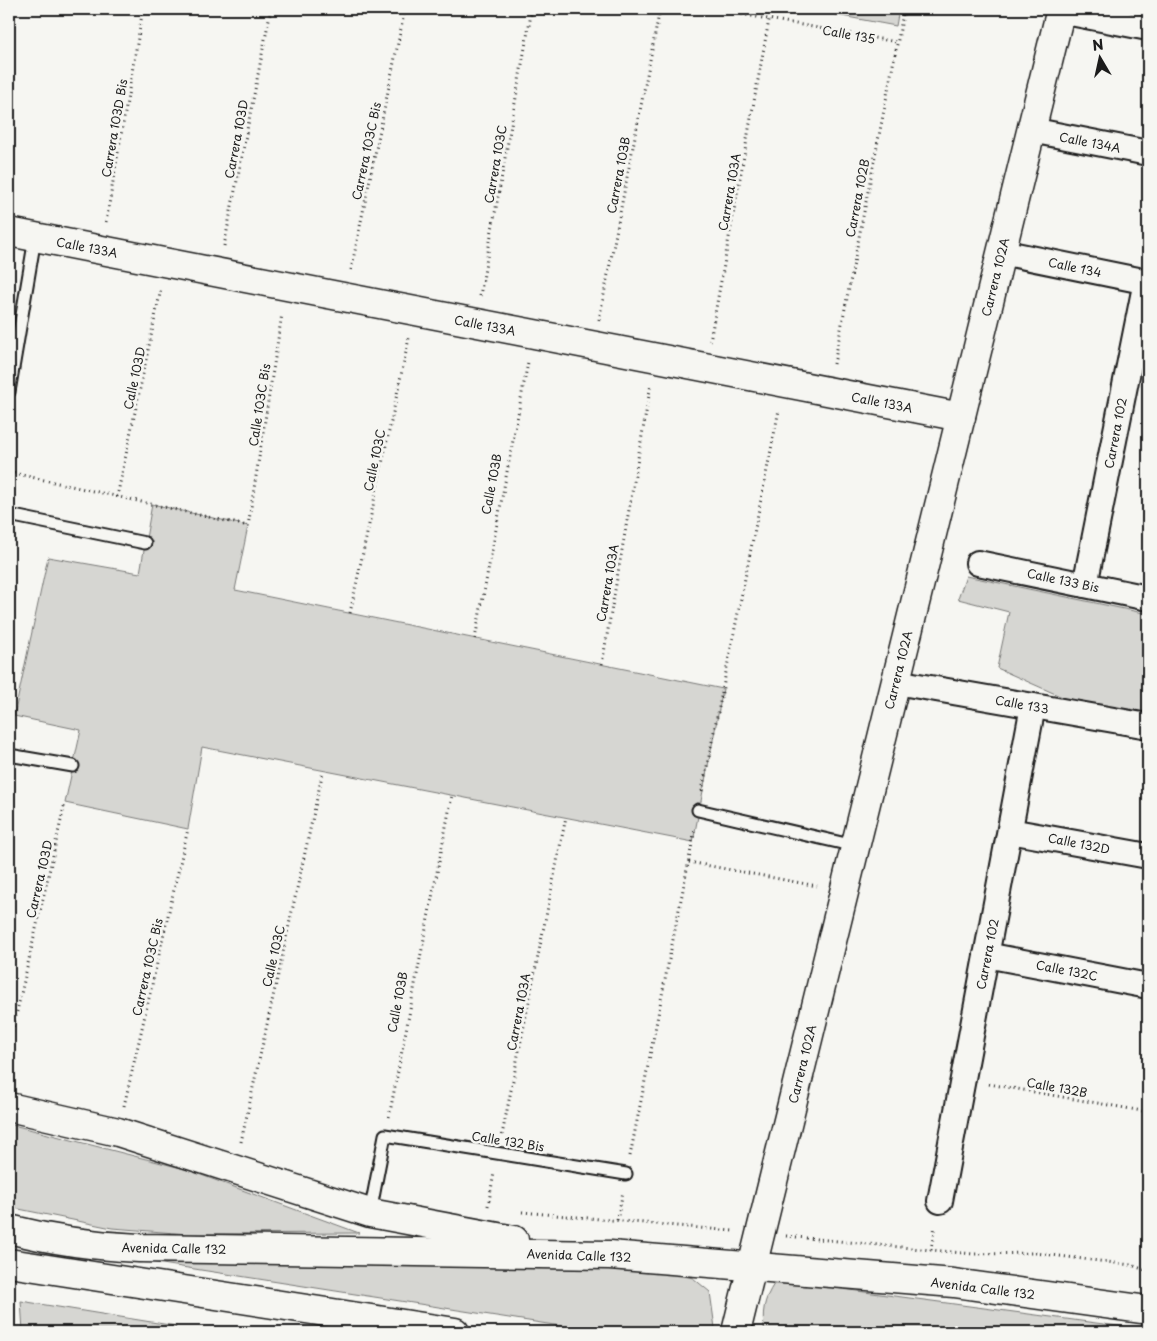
<svg xmlns="http://www.w3.org/2000/svg" width="1157" height="1341" viewBox="0 0 1157 1341" font-family="'Playpen Sans',sans-serif">
	<rect width="100%" height="100%" fill="#f6f6f2"/>
	<filter id="ink" filterUnits="userSpaceOnUse"><feTurbulence type="fractalNoise" baseFrequency=".02" numOctaves="2"/><feDisplacementMap in="SourceGraphic" scale="10" xChannelSelector="R" yChannelSelector="G"/><feConvolveMatrix kernelMatrix="1 2 1 2 8 2 1 2 1" color-interpolation-filters="sRGB"/></filter>
	<g filter="url(#ink)">
		<g fill="#d6d6d2" stroke="#797977">
			<polygon points="804,9 899,9 896,26"/>
			<polygon points="152,504 248,526 235,590 723,689 693,842 202,747 188,829 65,803 81,730 14,716 48,557 140,573"/>
			<polygon points="966,576 1148,614 1148,713 1069,700 997,668 1009,612 958,599"/>
			<polygon points="9,1124 185,1169 359,1233 188,1234 112,1228 9,1207"/>
			<polygon points="143,1261 590,1268 666,1272 693,1278 710,1292 715,1328 713,1332 599,1332"/>
			<path d="M790 1282 1148 1330V1332H765C761 1314 764 1299 774 1284Z"/>
			<polygon points="21,1301 176,1326 173,1332 29,1332 23,1331"/>
		</g>
		<g fill="none" stroke-linecap="round" stroke-linejoin="round">
			<defs>
				<g id="service">
					<polyline points="9,392 35,238"/>
					<polyline points="9,515 145,543"/>
					<polyline points="9,755 73,766"/>
					<polyline points="698,810 855,846"/>
					<polyline points="370,1213 385,1135 626,1174"/>
				</g>
				<g id="minor">
					<polyline points="1060,11 1148,28"/>
					<polyline points="1031,130 1148,153"/>
					<polyline points="1001,252 1148,282"/>
					<polyline points="978,563 1148,598"/>
					<polyline points="1085,585 1146,281"/>
					<polyline points="896,682 1148,726"/>
					<polyline points="1010,831 1148,856"/>
					<polyline points="986,955 1148,986"/>
					<polyline points="940,1201 1033,706"/>
				</g>
				<g id="tertiary">
					<polyline points="9,232 961,417"/>
					<polyline points="736,1332 1061,9"/>
				</g>
				<g id="primary">
					<polyline points="9,1107 118,1132 370,1213 514,1240"/>
					<path d="M9 1229C52 1240 94 1246 139 1248L610 1255 954 1283 1148 1310"/>
					<polyline points="9,1263 455,1332"/>
				</g>
			</defs>
			<use href="#service" stroke="#1c1c1c" stroke-width="15"/>
			<use href="#minor" stroke="#1c1c1c" stroke-width="28"/>
			<use href="#tertiary" stroke="#1c1c1c" stroke-width="31"/>
			<use href="#primary" stroke="#1c1c1c" stroke-width="31"/>
			<g stroke="#1c1c1c" stroke-width="3" stroke-dasharray="1 4" stroke-linecap="butt">
				<polyline points="712,9 897,42"/>
				<polyline points="106,222 143,9"/>
				<polyline points="224,246 271,9"/>
				<polyline points="351,270 405,9"/>
				<polyline points="480,296 532,9"/>
				<polyline points="599,320 660,9"/>
				<polyline points="710,341 769,20"/>
				<polyline points="834,364 904,9"/>
				<polyline points="9,472 248,526 282,314"/>
				<polyline points="117,497 161,289"/>
				<polyline points="350,613 409,338"/>
				<polyline points="475,639 528,362"/>
				<polyline points="602,664 651,384"/>
				<polyline points="702,791 779,410"/>
				<polyline points="689,862 817,886"/>
				<polyline points="9,1046 65,803"/>
				<polyline points="989,1084 1148,1112"/>
				<polyline points="124,1106 188,829"/>
				<polyline points="389,1117 452,796"/>
				<polyline points="502,1135 566,817"/>
				<polyline points="241,1142 323,771"/>
				<polyline points="630,1156 695,829"/>
				<polyline points="488,1206 494,1173"/>
				<polyline points="522,1212 733,1231"/>
				<polyline points="617,1220 623,1192"/>
				<polyline points="786,1236 973,1254 1036,1253 1131,1265 1148,1271"/>
				<polyline points="931,1250 935,1226"/>
			</g>
			<use href="#service" stroke="#f6f6f2" stroke-width="11"/>
			<use href="#minor" stroke="#f6f6f2" stroke-width="24"/>
			<use href="#tertiary" stroke="#f6f6f2" stroke-width="28"/>
			<use href="#primary" stroke="#f6f6f2" stroke-width="28"/>
		</g>
	</g>
	<g text-anchor="middle" dominant-baseline="central" stroke-width="5" stroke-linejoin="round" paint-order="stroke">
		<g font-size="12" fill="#1c1c1c" stroke="#f6f6f2">
			<text transform="translate(849 34) rotate(10)">Calle 135</text>
			<text transform="translate(114 128) rotate(-80)">Carrera 103D Bis</text>
			<text transform="translate(236 139) rotate(-79)">Carrera 103D</text>
			<text transform="translate(1090 142) rotate(11)">Calle 134A</text>
			<text transform="translate(366 151) rotate(-78)">Carrera 103C Bis</text>
			<text transform="translate(495 164) rotate(-80)">Carrera 103C</text>
			<text transform="translate(618 175) rotate(-79)">Carrera 103B</text>
			<text transform="translate(729 192) rotate(-80)">Carrera 103A</text>
			<text transform="translate(857 198) rotate(-79)">Carrera 102B</text>
			<text transform="translate(87 247) rotate(11)">Calle 133A</text>
			<text transform="translate(1075 267) rotate(12)">Calle 134</text>
			<text transform="translate(995 277) rotate(-76)">Carrera 102A</text>
			<text transform="translate(485 325) rotate(11)">Calle 133A</text>
			<text transform="translate(134 378) rotate(-78)">Calle 103D</text>
			<text transform="translate(882 402) rotate(11)">Calle 133A</text>
			<text transform="translate(259 405) rotate(-81)">Calle 103C Bis</text>
			<text transform="translate(1115 433) rotate(-79)">Carrera 102</text>
			<text transform="translate(374 460) rotate(-78)">Calle 103C</text>
			<text transform="translate(491 484) rotate(-79)">Calle 103B</text>
			<text transform="translate(1063 580) rotate(12)">Calle 133 Bis</text>
			<text transform="translate(607 583) rotate(-80)">Carrera 103A</text>
			<text transform="translate(898 670) rotate(-76)">Carrera 102A</text>
			<text transform="translate(1022 704) rotate(10)">Calle 133</text>
			<text transform="translate(1079 843) rotate(11)">Calle 132D</text>
			<text transform="translate(39 879) rotate(-77)">Carrera 103D</text>
			<text transform="translate(987 954) rotate(-79)">Carrera 102</text>
			<text transform="translate(273 956) rotate(-77)">Calle 103C</text>
			<text transform="translate(147 967) rotate(-77)">Carrera 103C Bis</text>
			<text transform="translate(1067 970) rotate(11)">Calle 132C</text>
			<text transform="translate(397 1002) rotate(-79)">Calle 103B</text>
			<text transform="translate(518 1012) rotate(-79)">Carrera 103A</text>
			<text transform="translate(802 1064) rotate(-76)">Carrera 102A</text>
			<text transform="translate(1057 1087) rotate(10)">Calle 132B</text>
			<text transform="translate(508 1141) rotate(9)">Calle 132 Bis</text>
			<text transform="translate(174 1248) rotate(1)">Avenida Calle 132</text>
			<text transform="translate(579 1255) rotate(2)">Avenida Calle 132</text>
			<text transform="translate(983 1288) rotate(7)">Avenida Calle 132</text>
		</g>
	</g>
	<rect width="1157" height="1341" fill="none" stroke="#f6f6f2" stroke-width="30"/>
	<rect x="15" y="15" width="1127" height="1311" fill="none" stroke="#1c1c1c" stroke-width="2" filter="url(#ink)"/>
	<g transform="translate(1100 58) rotate(351)" stroke="#f6f6f2" stroke-width="4" paint-order="stroke">
	<path d="M0-4L9 19L0 12L-9 19Z" fill="#1c1c1c"/>
	<text y="-8" font-size="14" font-weight="bold" text-anchor="middle" fill="#1c1c1c">N</text>
	</g>
</svg>
